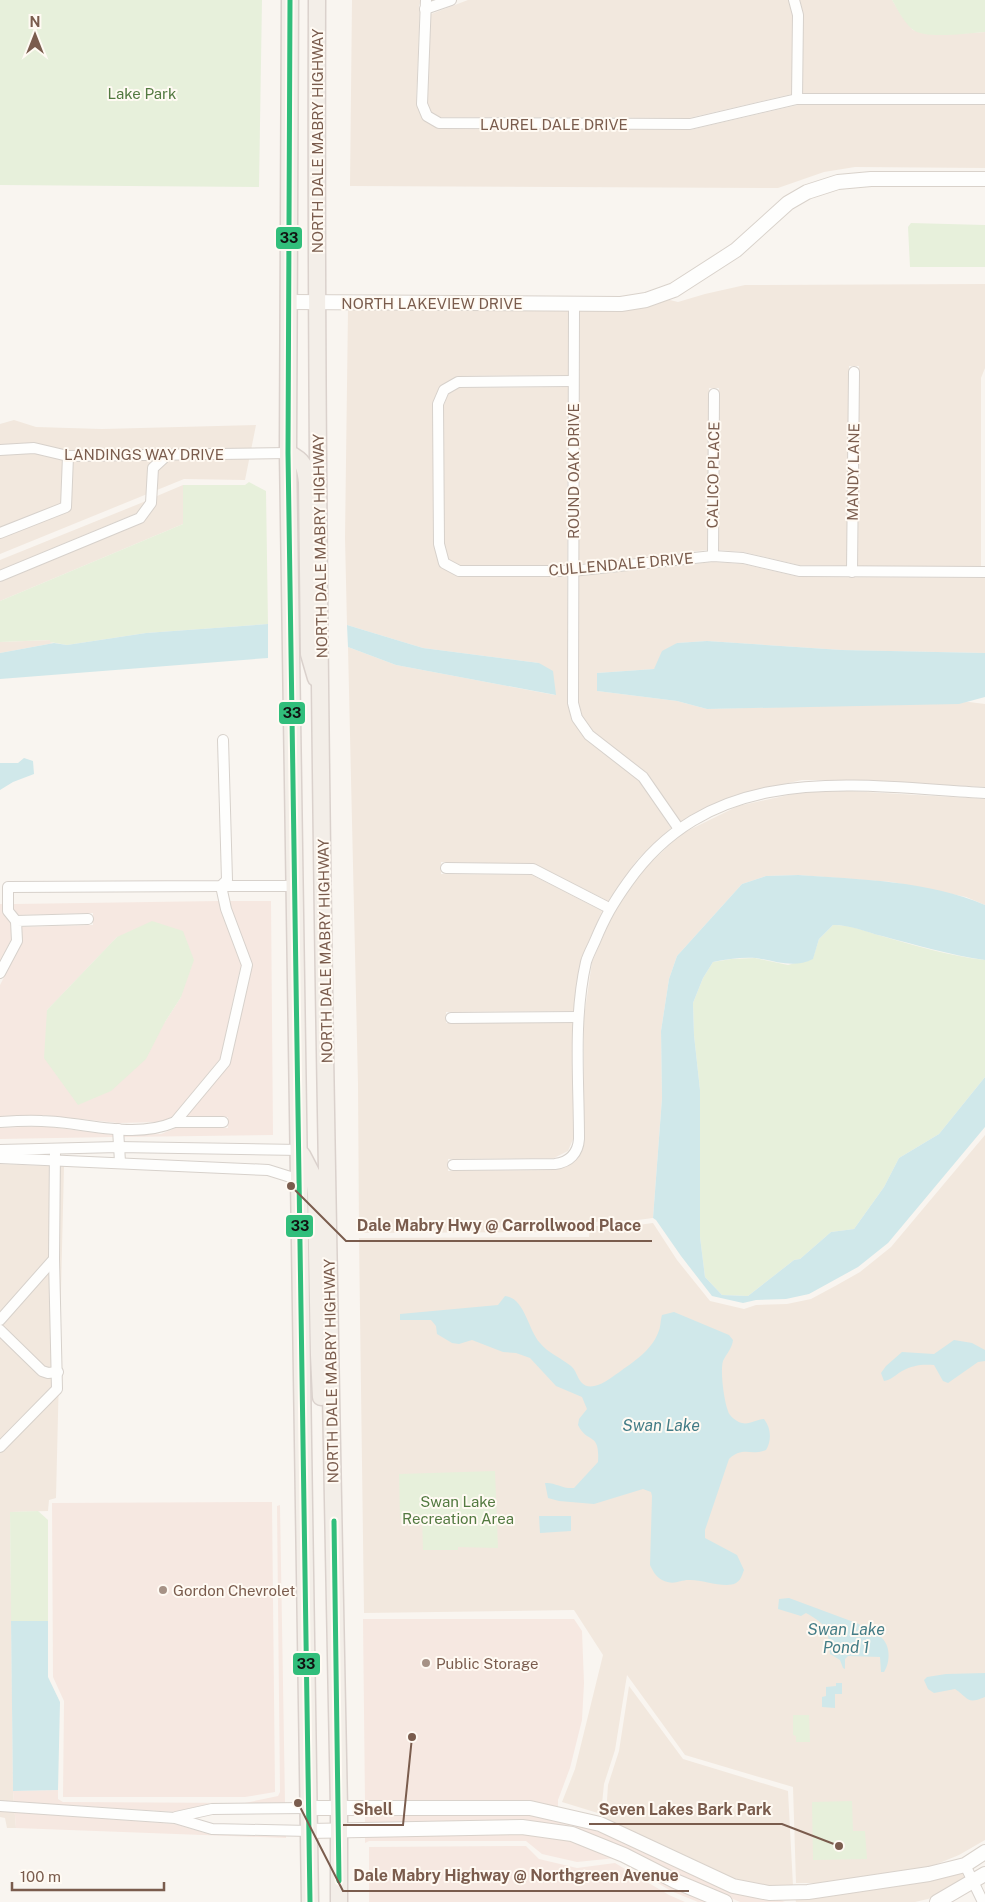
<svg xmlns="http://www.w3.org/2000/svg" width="985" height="1902" viewBox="0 0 985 1902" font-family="'Public Sans',sans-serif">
	<rect width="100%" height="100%" fill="#f9f5f0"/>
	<g fill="#f2e8de">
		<polygon points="352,0 421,0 419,6 420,10 416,104 423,119 439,129 690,130 798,105 985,105 985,168 855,167 824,172 778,188 350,186"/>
		<polygon points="468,0 789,0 793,16 792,94 689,118 440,117 431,112 427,102 431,14"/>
		<polygon points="800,0 892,0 903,18 913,30 938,35 985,32 985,93 802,93 803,13"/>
		<polygon points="985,284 985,368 981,378 981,566 858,566 859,366 849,366 847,566 799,565 744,552 718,550 719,388 709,388 707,550 578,564 580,310 666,299 678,302 705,294 745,285"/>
		<polygon points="348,309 569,310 568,375 458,376 440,387 433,404 434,544 439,564 442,568 456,576 567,577 568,703 572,720 586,740 639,781 671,828 637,860 608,901 535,864 441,862 441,874 532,875 602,911 581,959 574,1011 446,1012 446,1023 573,1022 574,1137 568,1151 554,1158 448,1159 448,1171 555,1170 575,1161 577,1158 584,1139 584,1017 592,962 614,911 645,868 681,834 738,806 802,792 849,791 985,799 985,905 966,897 892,882 798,875 766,876 742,884 677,956 669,979 661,1031 662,1098 653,1218 630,1221 588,1222 585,1225 585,1232 359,1233 358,1084 348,647 396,665 555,695 539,663 423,648 347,625 345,538"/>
		<polygon points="568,387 567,565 460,565 448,559 444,543 444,405 448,394 459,388"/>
		<polygon points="14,420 36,427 102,429 256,425 245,480 184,479 0,554 0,424"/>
		<polygon points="183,485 183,524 0,601 0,582 141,523 155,507 157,496"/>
		<polygon points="146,501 137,513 0,570 0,560"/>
		<polygon points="713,562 743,564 799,577 985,578 985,653 842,650 707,641 677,643 654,669 597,673 597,691 677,701 707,709 969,702 985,704 985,787 849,780 802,780 735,795 680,822 646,772 592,731 581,715 578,702 578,576"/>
		<polygon points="51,640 50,642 54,643 0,653 0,642"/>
		<polygon points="985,1135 985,1840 959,1855 932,1866 824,1883 796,1883 793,1787 685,1755 627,1675 615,1750 604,1784 601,1814 562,1802 575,1769 603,1655 574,1610 364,1613 359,1238 589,1237 590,1226 630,1226 653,1223 677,1260 710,1301 744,1309 756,1305 787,1304 811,1299 837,1285 860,1272 891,1247"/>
		<polygon points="0,1164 49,1166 49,1214 59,1214 60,1166 64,1166 56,1498 49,1500 48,1511 10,1512 13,1791 16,1828 7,1828 5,1818 0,1817"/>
		<polygon points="629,1686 683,1759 788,1791 793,1886 769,1887 734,1880 603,1819 606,1815 608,1785 619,1751"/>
		<polygon points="963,1871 966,1879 932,1898 915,1902 796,1902 795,1898"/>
	</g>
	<g fill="#f6e8e1" fill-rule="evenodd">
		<path d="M219 901 221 911 241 965 220 1059 172 1117 160 1122 118 1123 43 1115 0 1116V985L21 944V927L93 925V913L18 915 14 909V904ZM117 937 181 997 165 1022 47 1010Z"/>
		<polygon points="229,901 271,901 273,1135 123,1137 123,1135 161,1134 176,1128 228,1128 228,1117 187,1116 230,1063 252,966"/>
		<polygon points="0,904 3,904 4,915 11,924 11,940 0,961"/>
		<polygon points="43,1126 113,1135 113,1137 0,1139 0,1128"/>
		<polygon points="272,1502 275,1792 245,1797 63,1797 64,1701 53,1677 52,1503"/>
		<polygon points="280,1505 285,1803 212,1803 175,1812 69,1805 68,1816 175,1824 212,1835 286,1836 286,1838 16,1828 13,1791 58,1790 58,1799 63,1802 245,1803 278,1796 280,1792 277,1506"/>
		<polygon points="363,1619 574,1619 582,1631 584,1683 582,1720 570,1768 558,1800 558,1807 365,1802"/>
		<polygon points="365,1814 530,1814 599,1830 785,1902 740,1902 677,1875 578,1830 365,1824"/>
		<polygon points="522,1832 571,1840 622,1860 710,1902 698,1902 671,1891 616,1858 577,1862 542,1854 526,1841 369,1841 365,1843 365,1836"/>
		<polygon points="526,1846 539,1859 577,1868 615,1863 669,1895 685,1902 369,1902 369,1847"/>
	</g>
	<g fill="#e7f0db">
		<polygon points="0,0 262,0 259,187 0,185"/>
		<path d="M892 0H985V32C969 33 924 40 912 29 903 21 898 10 892 0Z"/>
		<polygon points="911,223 985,225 985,267 910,267 908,227"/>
		<polygon points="249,482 266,491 268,624 146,633 67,645 50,642 50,640 0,642 0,601 183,524 183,485 245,485"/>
		<polygon points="152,921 183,931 194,960 181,997 165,1022 146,1059 111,1091 78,1105 44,1058 47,1010 117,937"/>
		<path d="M833 925C851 925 862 930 878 935 913 945 949 956 985 960V1077L939 1134 899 1158 884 1187 854 1229 831 1232 800 1259 794 1260 748 1296 722 1295 705 1277 700 1237V1090L694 1035 693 1003 703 978 713 962 731 959 755 958 788 965 813 958 819 939Z"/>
		<polygon points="495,1471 498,1548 458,1547 458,1550 423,1550 422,1517 400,1518 399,1474"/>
		<polygon points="38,1511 48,1520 48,1621 11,1621 10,1512"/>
		<polygon points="793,1715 809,1715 810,1742 796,1742 796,1736 793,1735"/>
		<polygon points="852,1801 853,1831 865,1831 867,1859 813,1860 812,1802"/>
	</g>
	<g fill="#d0e8ea">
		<polygon points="268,624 268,658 0,679 0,653 54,643 67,645 146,633"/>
		<polygon points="347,625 423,648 539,663 553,671 556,695 396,665 348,647"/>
		<polygon points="707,641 842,650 985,653 985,697 959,704 707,709 677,701 597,691 597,673 654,669 662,651 677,643"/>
		<polygon points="24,758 33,761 34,774 13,782 0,790 0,763 18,763"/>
		<path d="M798 875C857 879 930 881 985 905V960C950 955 916 945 882 936 865 932 852 925 833 925L819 939 813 959C794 969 776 961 756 958 742 957 727 959 713 962L703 978 693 1003 694 1035 700 1090V1237L705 1277 722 1295 748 1296 794 1260 800 1259 831 1232 854 1229 884 1187 899 1158 939 1134 985 1077V1127L888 1243 858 1267 809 1294 786 1299 756 1300 743 1303 712 1296 681 1256 656 1220 653 1218 662 1098 661 1031 669 979 677 956 742 884 766 876Z"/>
		<path d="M505 1296C525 1298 528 1330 540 1343 548 1353 561 1358 571 1366 576 1370 577 1377 581 1382 591 1394 609 1379 618 1373 633 1362 651 1351 658 1333 661 1327 660 1322 662 1315L674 1312 729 1335 733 1340C732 1349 726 1354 723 1361 720 1371 724 1401 728 1411 729 1416 737 1422 742 1423 749 1425 757 1419 764 1419 771 1428 772 1440 766 1450 750 1456 743 1446 729 1459L705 1530V1538L737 1555 744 1570C742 1575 741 1580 736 1583 725 1589 701 1579 689 1580 679 1580 674 1586 662 1580 655 1576 653 1571 650 1565L652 1496 651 1492 643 1489 594 1504 559 1501 548 1498 545 1483C555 1482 562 1489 574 1488L598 1462C600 1431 588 1445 578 1425L579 1419 587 1409 582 1397 556 1386 530 1358 516 1353 503 1352 472 1340 459 1344 452 1343 437 1334 436 1326 431 1320H400V1314L498 1305Z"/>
		<path d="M954 1340 972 1343 985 1350V1361L978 1362 948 1383 943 1381 934 1365C922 1364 913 1365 902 1371 895 1375 893 1379 884 1381L881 1373 886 1366 902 1352 934 1354Z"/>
		<polygon points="539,1516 571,1516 571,1531 540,1533"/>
		<path d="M789 1598 859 1624 861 1627C867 1630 878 1633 882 1638 891 1647 890 1663 884 1672H881L880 1657 848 1656 845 1659V1669L843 1668 840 1660 830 1654C828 1630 829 1626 806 1613L801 1616 778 1609 779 1599Z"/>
		<polygon points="11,1621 48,1621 48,1677 60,1702 58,1790 13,1791"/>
		<path d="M985 1673V1697C966 1705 969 1698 955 1689L934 1693 928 1689 924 1680 927 1677 946 1674Z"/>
		<polygon points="836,1683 842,1683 842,1694 835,1694 835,1708 822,1707 822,1697 826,1696 826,1687 836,1686"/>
	</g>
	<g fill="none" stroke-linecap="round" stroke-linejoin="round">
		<defs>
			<g id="street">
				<polyline points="426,0 422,104 427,116 439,123 690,124 797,99 985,99"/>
				<polyline points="794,0 798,15 797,99"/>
				<polyline points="425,9 451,0"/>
				<polyline points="574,304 573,703 577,718 589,735 643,777 679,829"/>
				<polyline points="573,381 458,382 444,390 438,404 439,544 444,563 459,571 572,571 713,556 743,558 799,571 985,572"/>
				<polyline points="0,450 34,448 68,456 288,453"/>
				<polyline points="0,533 66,507 68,456"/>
				<polyline points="713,556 714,394"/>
				<polyline points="852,572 854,372"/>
				<polyline points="0,576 140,518 151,503 153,468 166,456"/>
				<polyline points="446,868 533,869 609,908"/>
				<polyline points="16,921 8,911 8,887 221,886 227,880 223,740"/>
				<polyline points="0,973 17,941 16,921 88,919"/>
				<polyline points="451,1018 578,1017"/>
				<path d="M0 1122C14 1121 28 1120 42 1121 86 1122 133 1140 175 1122"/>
				<polyline points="223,1122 175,1122 225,1062 247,965 226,909 221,886 296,886"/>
				<polyline points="118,1129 120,1162"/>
				<polyline points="0,1150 118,1147 300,1150"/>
				<polyline points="0,1158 268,1170 300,1180"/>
				<path d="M453 1165 555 1164C570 1162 578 1153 579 1139 579 1080 573 1019 586 962 588 955 592 948 595 941 605 917 613 903 628 882 715 759 855 786 985 793"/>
				<polyline points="0,1320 54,1259"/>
				<polyline points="0,1330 42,1371 48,1373 58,1372"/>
				<polyline points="0,1447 57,1389 54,1259 55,1149"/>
				<polyline points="0,1806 175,1818 212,1829 309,1831"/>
				<polyline points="176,1817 212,1809 307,1808"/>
				<polyline points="965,1865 983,1902"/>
			</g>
			<g id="secondary">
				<polyline points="289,302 621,304 646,300 674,290 736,250 788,203 807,192 838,182 871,179 985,179"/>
				<polyline points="307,1808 530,1808 600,1824 733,1886 769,1893 808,1892 929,1874 965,1865 985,1852"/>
				<polyline points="309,1831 522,1827 572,1834 624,1855 675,1881 725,1902"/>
				<polyline points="937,1902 985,1874"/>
			</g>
			<g id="primary">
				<polyline points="290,0 288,453 310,1902"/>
				<path d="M317 0C315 603 327 1205 339 1808V1902"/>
				<path d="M288 453C304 461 305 465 307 482L309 654 316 678"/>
				<polyline points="302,1155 314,1178 316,1194 319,1355 321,1397"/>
			</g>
		</defs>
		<use href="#street" stroke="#d7d1cb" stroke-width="12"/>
		<use href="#secondary" stroke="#d9d2cb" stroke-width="16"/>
		<use href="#primary" stroke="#dad1cc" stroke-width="19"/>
		<use href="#street" stroke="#fefefd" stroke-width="10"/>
		<use href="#secondary" stroke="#fefefd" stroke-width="14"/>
		<use href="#primary" stroke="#f3eee8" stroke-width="16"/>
		<defs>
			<g id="bus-1">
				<polyline points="290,0 288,453 310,1902"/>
				<polyline points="334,1521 339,1881"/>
			</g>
		</defs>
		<use href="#bus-1" stroke="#fffaf3" stroke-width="9"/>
		<use href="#bus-1" stroke="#31be7b" stroke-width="5"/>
	</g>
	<g fill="#a69286" stroke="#fffaf3" stroke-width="2">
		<circle cx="163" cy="1590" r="5"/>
		<circle cx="426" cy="1663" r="5"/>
	</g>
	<g text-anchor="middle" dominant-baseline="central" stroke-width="4" stroke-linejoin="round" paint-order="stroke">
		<g font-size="15" fill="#537a41" stroke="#fffaf3">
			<text x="142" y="93">Lake Park</text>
			<text x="458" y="1501">Swan Lake<tspan x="458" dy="17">Recreation Area</tspan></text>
		</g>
		<g font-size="15" fill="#7a5c4d" stroke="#fffaf3">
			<text x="554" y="124">LAUREL DALE DRIVE</text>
			<text transform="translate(317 141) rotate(-90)">NORTH DALE MABRY HIGHWAY</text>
			<text x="432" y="303">NORTH LAKEVIEW DRIVE</text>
			<text x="144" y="454">LANDINGS WAY DRIVE</text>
			<text transform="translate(573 471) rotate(-90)">ROUND OAK DRIVE</text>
			<text transform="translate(853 472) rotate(-89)">MANDY LANE</text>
			<text transform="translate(713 475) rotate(-89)">CALICO PLACE</text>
			<text transform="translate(320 546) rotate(-91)">NORTH DALE MABRY HIGHWAY</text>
			<text transform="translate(621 564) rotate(-5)">CULLENDALE DRIVE</text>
			<text transform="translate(325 951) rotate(-91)">NORTH DALE MABRY HIGHWAY</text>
			<text transform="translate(331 1371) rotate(-91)">NORTH DALE MABRY HIGHWAY</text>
		</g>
		<g font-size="15" fill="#7a5c4d" stroke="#fffaf3" text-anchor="start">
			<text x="173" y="1590">Gordon Chevrolet</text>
			<text x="436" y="1663">Public Storage</text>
		</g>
		<g font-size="16" font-style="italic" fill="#437c86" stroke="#fffaf3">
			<text x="661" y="1425">Swan Lake</text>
			<text x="846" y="1629">Swan Lake<tspan x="846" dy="18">Pond 1</tspan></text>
		</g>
	</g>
	<path fill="none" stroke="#7a5c4d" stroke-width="2" d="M291 1186L346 1241H652M839 1846L782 1824H589M412 1737L403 1825H343M298 1803L343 1891H689"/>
	<g fill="#7a5c4d" stroke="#fffaf3" stroke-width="2">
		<circle cx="291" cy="1186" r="5"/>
		<circle cx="839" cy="1846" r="5"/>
		<circle cx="412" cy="1737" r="5"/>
		<circle cx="298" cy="1803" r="5"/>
	</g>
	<g font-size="16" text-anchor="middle" font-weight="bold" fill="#7a5c4d" stroke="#fffaf3" stroke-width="4" stroke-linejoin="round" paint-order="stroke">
		<text x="499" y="1231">Dale Mabry Hwy @ Carrollwood Place</text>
		<text x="685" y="1815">Seven Lakes Bark Park</text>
		<text x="373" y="1815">Shell</text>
		<text x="516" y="1881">Dale Mabry Highway @ Northgreen Avenue</text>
	</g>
	<g stroke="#fffaf3" stroke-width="2">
		<rect x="275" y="226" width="28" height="24" rx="5" fill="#31be7b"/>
		<rect x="278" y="701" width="28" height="24" rx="5" fill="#31be7b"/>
		<rect x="285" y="1214" width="29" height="24" rx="5" fill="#31be7b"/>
		<rect x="292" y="1652" width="29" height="24" rx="5" fill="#31be7b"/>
	</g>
	<g font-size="14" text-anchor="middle" font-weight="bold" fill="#111">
		<text x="289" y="243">33</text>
		<text x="292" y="718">33</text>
		<text x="300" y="1231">33</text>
		<text x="306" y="1669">33</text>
	</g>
	<g transform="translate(35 35)" stroke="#fffaf3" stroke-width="4" paint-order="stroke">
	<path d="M0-4L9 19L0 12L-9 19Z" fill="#7a5c4d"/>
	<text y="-8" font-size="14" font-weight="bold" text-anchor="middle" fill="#7a5c4d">N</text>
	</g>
	<path d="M12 1882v8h152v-8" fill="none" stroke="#7a5c4d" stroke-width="2.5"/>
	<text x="20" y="1882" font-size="15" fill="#7a5c4d" stroke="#fffaf3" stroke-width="4" paint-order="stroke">100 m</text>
</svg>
